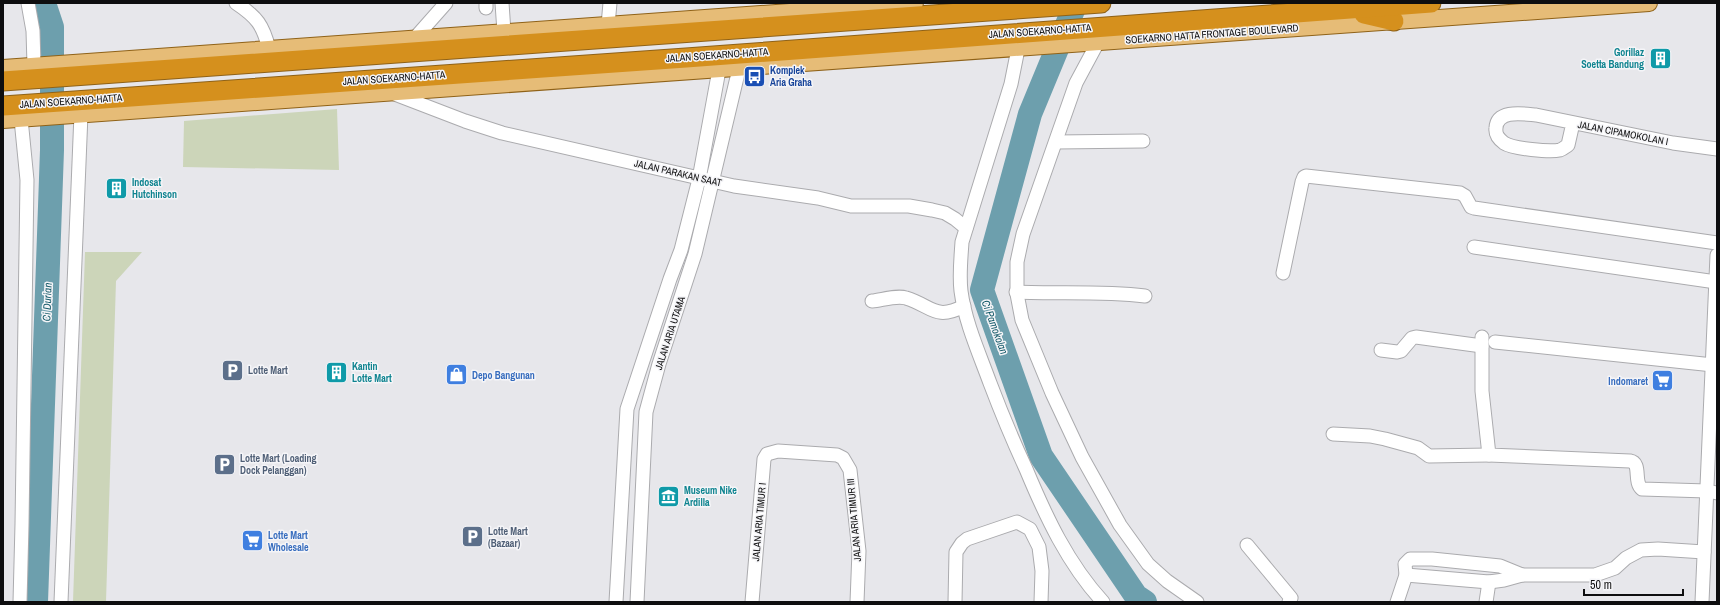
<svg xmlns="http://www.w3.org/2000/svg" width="1720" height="605" viewBox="0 0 1720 605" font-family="'Archivo Narrow',sans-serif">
	<rect width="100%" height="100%" fill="#e7e7eb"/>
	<g fill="#ccd5b9">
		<polygon points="337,109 339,170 183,167 184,121"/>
		<polygon points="85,252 142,252 116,281 106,602 73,602"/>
	</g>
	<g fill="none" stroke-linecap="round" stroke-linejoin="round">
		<g stroke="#6d9fad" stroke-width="24">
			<polyline points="1076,3 1030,114 982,290 1041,456 1136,596 1145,602"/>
			<polyline points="36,602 52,150 52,27 44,3"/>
		</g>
		<defs>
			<g id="minor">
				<polyline points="28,3 33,31 34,65"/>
				<path d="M236 3C257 17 263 25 269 49"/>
				<polyline points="486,3 486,8"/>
				<polyline points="502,3 504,32"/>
				<polyline points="608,25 610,3"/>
				<polyline points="415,38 446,3"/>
				<polyline points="1098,42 1076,83 1023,234 1017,262 1017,294 1022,320 1052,393 1082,457 1120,525 1148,564 1167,581 1197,602"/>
				<path d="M1018 49 1011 84 962 242C961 258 959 275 961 291 965 322 979 353 990 383 1001 412 1013 441 1026 469 1046 517 1068 564 1103 602"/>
				<polyline points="392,93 465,121 502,133 734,186 818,198 851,206 909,206 932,210 945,213 955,219 966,228"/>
				<path d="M1573 123 1568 145C1565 147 1563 149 1560 150 1550 152 1513 149 1504 143 1499 139 1495 135 1496 128 1497 109 1524 114 1536 115L1673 143 1717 149"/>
				<polyline points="1056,142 1143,141"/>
				<polyline points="1474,247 1716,282"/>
				<polyline points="1283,273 1302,182 1304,177 1306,176 1460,193 1465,196 1471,207 1474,208 1717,243"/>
				<path d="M1016 292C1059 294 1102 291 1145 296"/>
				<path d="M872 301C882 300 897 295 906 298 932 306 935 321 964 306"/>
				<path d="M1482 337V391L1489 455 1630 461C1642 463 1633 482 1642 489L1707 491 1717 493"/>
				<polyline points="1495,342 1713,365"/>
				<polyline points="1381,350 1397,352 1401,351 1412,338 1416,337 1482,346"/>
				<polyline points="1333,434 1370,436 1385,439 1418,448 1429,456 1489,455"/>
				<polyline points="1247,545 1291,598 1289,602"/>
				<polyline points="1406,575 1489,582 1504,580 1522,575 1595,575 1615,568 1626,558 1641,550 1658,549 1704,552"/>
				<polyline points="20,602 22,524 27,180 21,119"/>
				<polyline points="61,602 81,114"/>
				<polyline points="616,602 627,409 670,279 681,250 699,179 719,70"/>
				<polyline points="637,602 646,412 659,364 695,254 739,69"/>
				<polyline points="752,602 764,459 767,454 778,451 837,455 843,458 850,470 859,551 857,602"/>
				<polyline points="955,602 956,552 962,543 967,539 1017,522 1030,529 1039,547 1042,571 1041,602"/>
				<polyline points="1397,602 1406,575 1405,564 1410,559 1432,559 1500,566 1522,575"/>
				<polyline points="1486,602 1489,582"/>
				<polyline points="1702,602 1717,255"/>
			</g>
			<g id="major">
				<polyline points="3,68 915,3"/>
				<polyline points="3,120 1649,3"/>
			</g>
			<g id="highway">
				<polyline points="1364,14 1394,21"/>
				<polyline points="3,81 1101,3"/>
				<polyline points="3,106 686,58 1431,3"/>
			</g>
		</defs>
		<use href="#minor" stroke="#ababae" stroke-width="15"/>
		<use href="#major" stroke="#8f6218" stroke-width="18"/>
		<use href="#highway" stroke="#8f6218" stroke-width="21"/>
		<use href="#minor" stroke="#fff" stroke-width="13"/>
		<use href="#major" stroke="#e6bc77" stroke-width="16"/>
		<use href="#highway" stroke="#d5901d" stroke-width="19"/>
	</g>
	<defs>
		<symbol id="building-square" viewBox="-11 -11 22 22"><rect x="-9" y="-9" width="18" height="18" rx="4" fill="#0f9aa8" stroke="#f5f5f8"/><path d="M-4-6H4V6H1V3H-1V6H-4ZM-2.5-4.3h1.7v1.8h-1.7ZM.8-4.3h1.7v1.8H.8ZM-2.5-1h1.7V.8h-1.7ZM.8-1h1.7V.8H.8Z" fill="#fff"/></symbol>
		<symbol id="bus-square" viewBox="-11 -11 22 22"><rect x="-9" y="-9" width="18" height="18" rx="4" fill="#1a4fb4" stroke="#f5f5f8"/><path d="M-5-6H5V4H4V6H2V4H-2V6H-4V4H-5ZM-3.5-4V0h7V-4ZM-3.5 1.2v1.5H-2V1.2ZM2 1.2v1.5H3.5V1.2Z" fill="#fff"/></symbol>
		<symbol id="parking-square" viewBox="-11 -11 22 22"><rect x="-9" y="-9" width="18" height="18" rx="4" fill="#5c6f8a" stroke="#f5f5f8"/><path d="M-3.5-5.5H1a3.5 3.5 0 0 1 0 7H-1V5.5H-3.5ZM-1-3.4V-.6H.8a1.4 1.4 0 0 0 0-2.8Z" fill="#fff"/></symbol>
		<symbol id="shop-square" viewBox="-11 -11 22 22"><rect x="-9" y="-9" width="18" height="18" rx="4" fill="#3f7fe0" stroke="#f5f5f8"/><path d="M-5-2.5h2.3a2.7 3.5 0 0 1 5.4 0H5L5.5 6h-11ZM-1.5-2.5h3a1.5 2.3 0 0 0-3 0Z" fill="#fff"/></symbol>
		<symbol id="supermarket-square" viewBox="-11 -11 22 22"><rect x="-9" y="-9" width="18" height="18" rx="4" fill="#3f7fe0" stroke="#f5f5f8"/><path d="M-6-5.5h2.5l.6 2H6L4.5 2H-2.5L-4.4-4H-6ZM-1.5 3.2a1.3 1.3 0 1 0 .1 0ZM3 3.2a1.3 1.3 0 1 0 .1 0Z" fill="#fff"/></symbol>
		<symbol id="museum-square" viewBox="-11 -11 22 22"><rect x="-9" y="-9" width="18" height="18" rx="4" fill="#0f9aa8" stroke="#f5f5f8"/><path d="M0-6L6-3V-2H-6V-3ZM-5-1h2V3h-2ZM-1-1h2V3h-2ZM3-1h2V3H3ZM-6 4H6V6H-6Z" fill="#fff"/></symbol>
	</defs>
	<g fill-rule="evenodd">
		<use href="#building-square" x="1648" y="46" width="25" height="25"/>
		<use href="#bus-square" x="742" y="64" width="25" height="25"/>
		<use href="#building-square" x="104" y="176" width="25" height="25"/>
		<use href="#parking-square" x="220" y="358" width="25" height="25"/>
		<use href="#building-square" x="324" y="360" width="25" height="25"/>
		<use href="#shop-square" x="444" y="362" width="25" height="25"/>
		<use href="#supermarket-square" x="1650" y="368" width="25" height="25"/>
		<use href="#parking-square" x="212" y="452" width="25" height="25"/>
		<use href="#museum-square" x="656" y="484" width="25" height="25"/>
		<use href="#parking-square" x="460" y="524" width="25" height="25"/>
		<use href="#supermarket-square" x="240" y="528" width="25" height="25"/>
	</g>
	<g text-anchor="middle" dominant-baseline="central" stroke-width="3" stroke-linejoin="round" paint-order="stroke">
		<g font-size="10" fill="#0e0e0f" stroke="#f5f5f8">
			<text transform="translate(1040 31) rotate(-4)">JALAN SOEKARNO-HATTA</text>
			<text transform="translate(1212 34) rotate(-4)">SOEKARNO HATTA FRONTAGE BOULEVARD</text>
			<text transform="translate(717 55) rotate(-4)">JALAN SOEKARNO-HATTA</text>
			<text transform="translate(394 78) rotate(-4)">JALAN SOEKARNO-HATTA</text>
			<text transform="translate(71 101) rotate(-4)">JALAN SOEKARNO-HATTA</text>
			<text transform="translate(1623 133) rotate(11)">JALAN CIPAMOKOLAN I</text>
			<text transform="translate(678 173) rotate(13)">JALAN PARAKAN SAAT</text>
			<text transform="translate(670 333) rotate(-72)">JALAN ARIA UTAMA</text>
			<text transform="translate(854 520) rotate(-95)">JALAN ARIA TIMUR III</text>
			<text transform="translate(759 522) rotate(-85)">JALAN ARIA TIMUR I</text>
		</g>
		<g font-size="10" font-weight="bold" fill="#0d838f" stroke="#f5f5f8" text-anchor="start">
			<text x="1644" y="52" text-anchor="end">Gorillaz<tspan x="1644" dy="12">Soetta Bandung</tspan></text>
			<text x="132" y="182">Indosat<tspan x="132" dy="12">Hutchinson</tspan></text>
			<text x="352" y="366">Kantin<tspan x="352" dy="12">Lotte Mart</tspan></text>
			<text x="684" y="490">Museum Nike<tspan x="684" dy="12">Ardilla</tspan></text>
		</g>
		<g font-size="10" font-weight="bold" fill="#164399" stroke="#f5f5f8" text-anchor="start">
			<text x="770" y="70">Komplek<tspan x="770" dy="12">Aria Graha</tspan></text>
		</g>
		<g font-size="10" font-weight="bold" fill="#4e5e75" stroke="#f5f5f8" text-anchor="start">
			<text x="248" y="370">Lotte Mart</text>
			<text x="240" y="458">Lotte Mart (Loading<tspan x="240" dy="12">Dock Pelanggan)</tspan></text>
			<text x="488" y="531">Lotte Mart<tspan x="488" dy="12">(Bazaar)</tspan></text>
		</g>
		<g font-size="10" font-weight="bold" fill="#366cbe" stroke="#f5f5f8" text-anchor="start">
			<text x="472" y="375">Depo Bangunan</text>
			<text x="1648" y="381" text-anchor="end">Indomaret</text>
			<text x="268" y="535">Lotte Mart<tspan x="268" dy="12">Wholesale</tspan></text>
		</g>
		<g font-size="11" font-style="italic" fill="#105766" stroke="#f5f5f8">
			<text transform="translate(47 302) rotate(-88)">Ci Durian</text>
			<text transform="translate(995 327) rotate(70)">Ci Pamokolan</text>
		</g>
	</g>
	<rect width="1720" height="605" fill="none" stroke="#0e0e0f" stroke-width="8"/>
	<path d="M1584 589v6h99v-6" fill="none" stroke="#0e0e0f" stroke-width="2"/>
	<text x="1590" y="589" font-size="12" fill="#0e0e0f" stroke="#f5f5f8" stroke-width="3" paint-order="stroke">50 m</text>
</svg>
